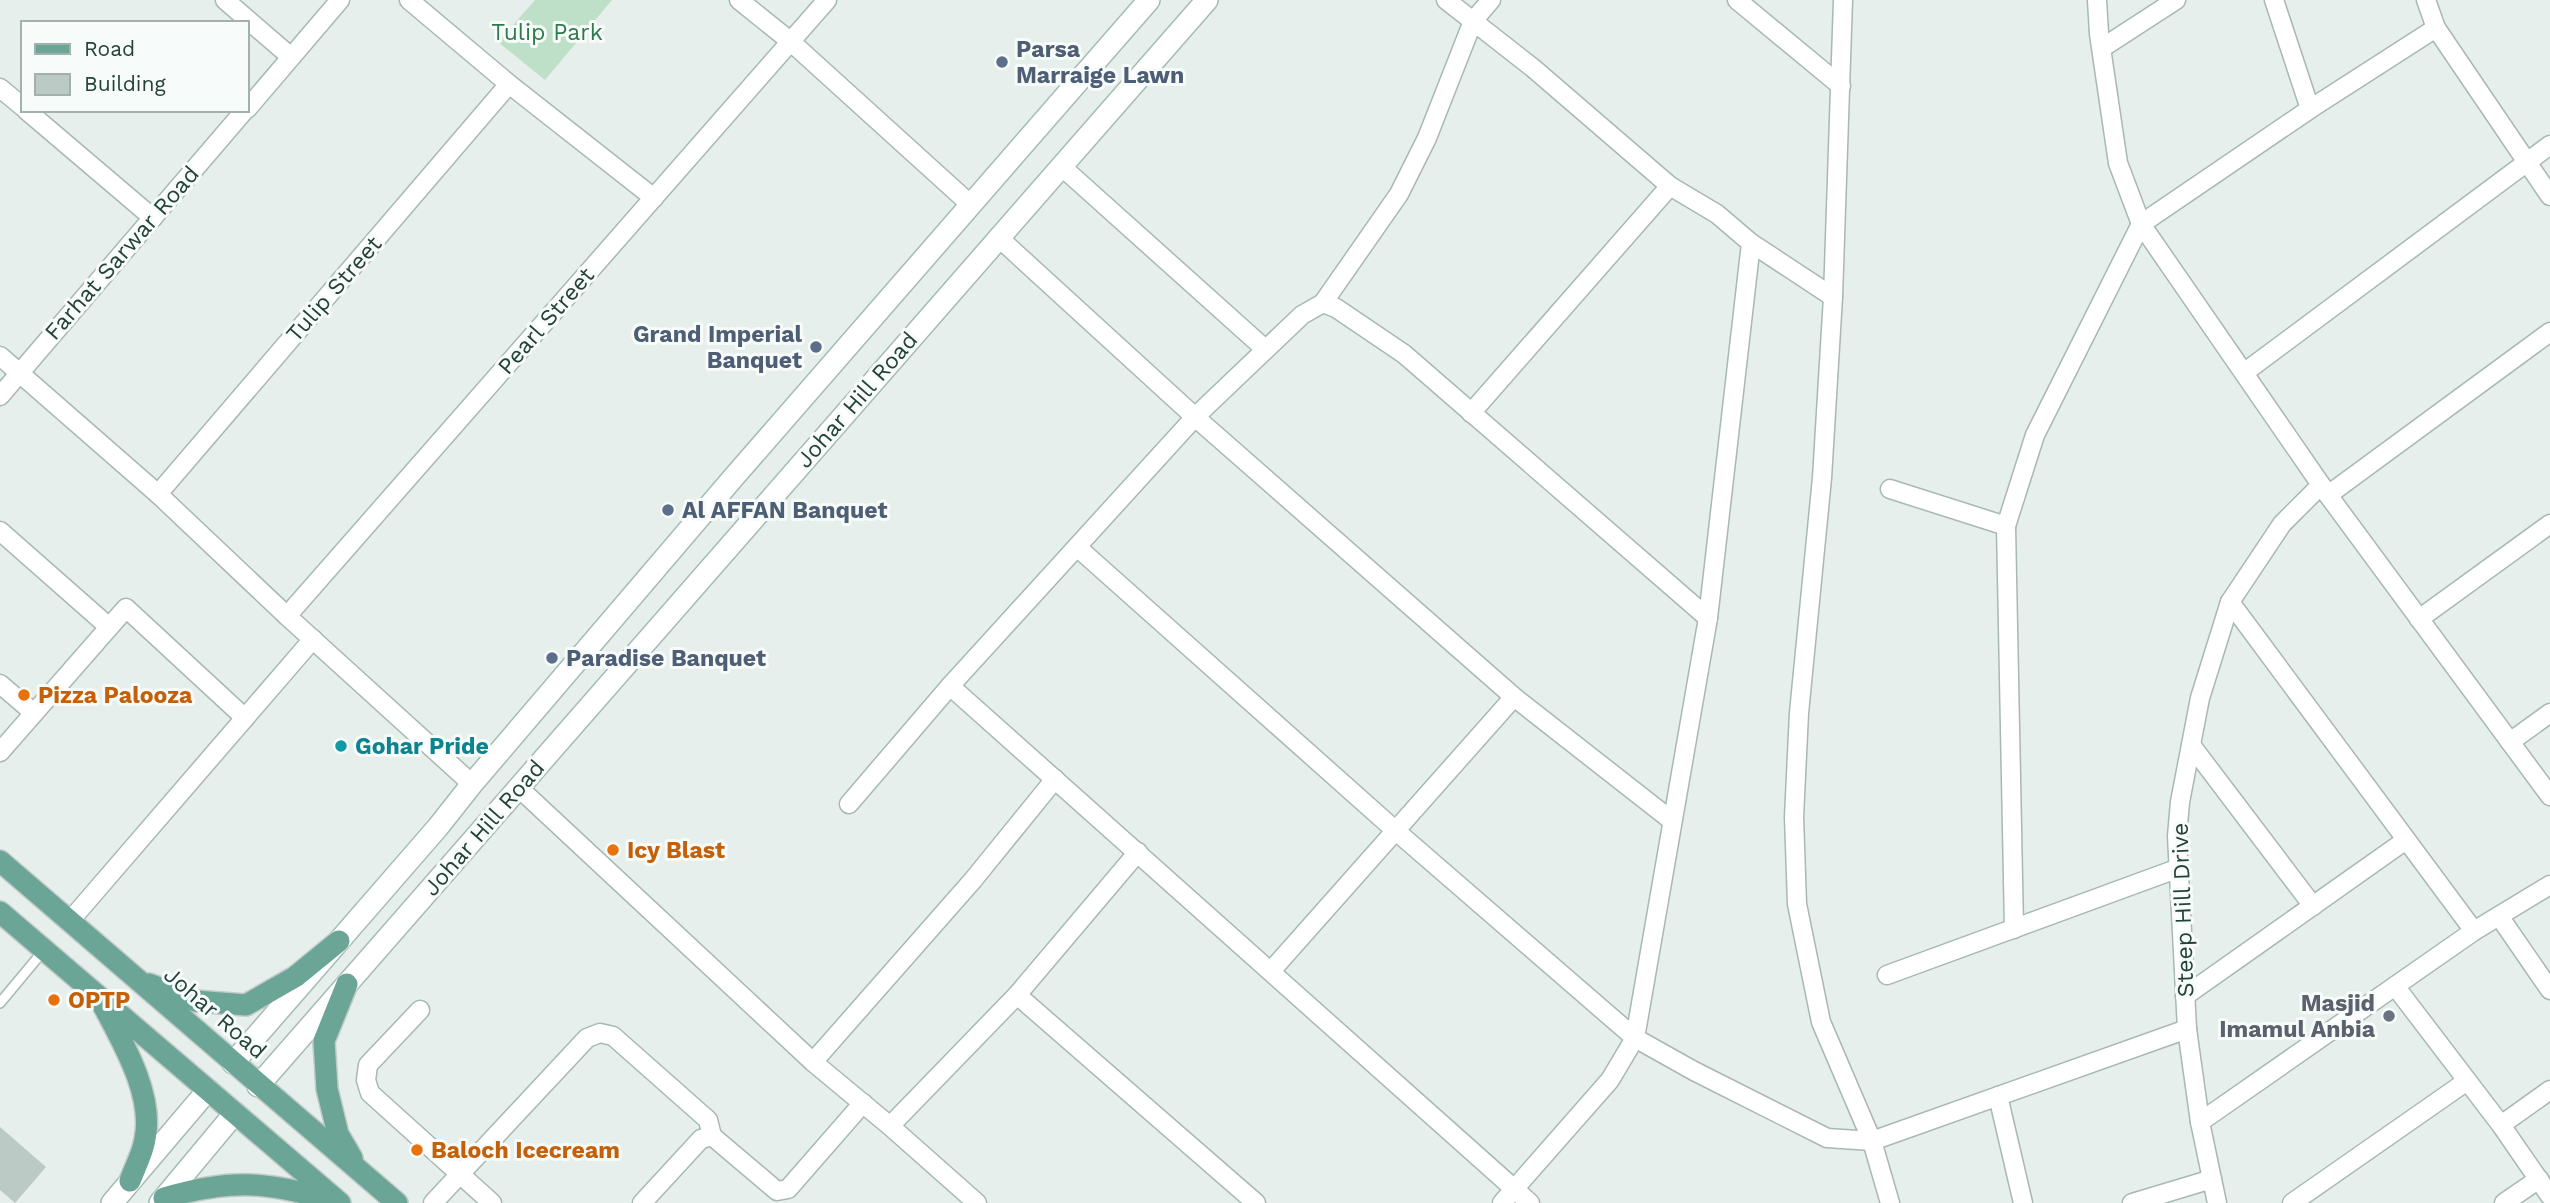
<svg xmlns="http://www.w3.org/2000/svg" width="2550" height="1203" viewBox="0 0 2550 1203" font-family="'Work Sans',sans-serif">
	<rect width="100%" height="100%" fill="#e6efeb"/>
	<polygon fill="#bfe0c8" points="535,0 612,0 545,80 498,42"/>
	<polygon fill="#bbcac4" points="0,1127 46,1167 15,1203 0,1190"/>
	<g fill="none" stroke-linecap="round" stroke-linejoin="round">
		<defs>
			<polyline id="lane" points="0,1003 44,950"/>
			<g id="street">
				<polyline points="225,0 291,57"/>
				<polyline points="409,0 509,84 654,198"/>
				<polyline points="739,0 790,41 971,205"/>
				<polyline points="1446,0 1533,68 1670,186 1717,214 1751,243 1708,618 1635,1038 1610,1080 1502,1203"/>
				<polyline points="1737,0 1841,86"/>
				<polyline points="2097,0 2099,34 2118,163 2141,224 2328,495 2550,796"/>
				<polyline points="2274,0 2310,109"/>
				<polyline points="2426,0 2436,28 2550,196"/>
				<polyline points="2102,48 2176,0"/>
				<polyline points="0,88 23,107"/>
				<polyline points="247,109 340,0"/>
				<polyline points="26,110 153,218"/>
				<polyline points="1061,166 1265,349"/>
				<polyline points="998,237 1195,417 1514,697 1671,820"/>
				<polyline points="1751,243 1833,297 1822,478 1799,713 1794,817 1797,904 1821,1022 1872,1141 1890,1203"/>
				<polyline points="1833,297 1843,0"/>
				<polyline points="1323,303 1399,194 1427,138 1473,21 1491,0"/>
				<polyline points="0,356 158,494 287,616"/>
				<polyline points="2245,372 2550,145"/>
				<polyline points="0,396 245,110"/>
				<polyline points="1471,413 1670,186"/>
				<polyline points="1890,489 2006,526"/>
				<polyline points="158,494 509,84"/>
				<polyline points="2328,495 2550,332"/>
				<polyline points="0,531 109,627"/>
				<polyline points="1077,547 1396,831 1635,1038 1694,1071 1827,1138 1872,1141 2187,1029"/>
				<polyline points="2230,602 2474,931"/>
				<polyline points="2419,619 2550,524"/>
				<polyline points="0,684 34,713"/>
				<polyline points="950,686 1530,1203"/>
				<polyline points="2510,742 2550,713"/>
				<polyline points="2191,745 2313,906"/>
				<polyline points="0,752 126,608 245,718"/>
				<polyline points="472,784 287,616 827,0"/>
				<polyline points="519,788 813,1062 890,1126 977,1203"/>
				<polyline points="849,804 950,686 1195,417 1302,315 1323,303 1336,308 1404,354 1708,618"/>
				<polyline points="2499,916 2550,990"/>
				<polyline points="69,922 313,639"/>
				<polyline points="2014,929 2006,526 2035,435 2141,224 2310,109 2436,28"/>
				<polyline points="1271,971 1514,697"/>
				<polyline points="1887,975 2179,868"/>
				<polyline points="2395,986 2501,1125 2550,1196"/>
				<polyline points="1017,995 1256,1203"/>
				<polyline points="2185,996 2406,840"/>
				<polyline points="420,1010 368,1065 366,1080 370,1093 492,1203"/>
				<polyline points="813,1062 973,880 1055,779"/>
				<polyline points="1998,1096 2023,1203"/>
				<polyline points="2200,1122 2474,931 2550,885"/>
				<polyline points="2501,1125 2550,1090"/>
				<polyline points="890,1126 1017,995 1138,852"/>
				<polyline points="433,1203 587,1038 600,1033 613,1036 708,1120 712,1136"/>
				<polyline points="642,1203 701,1139 712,1136 777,1191 788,1189 863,1103"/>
				<polyline points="2132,1203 2212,1179"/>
				<polyline points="2217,1203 2200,1122 2187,1029 2177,836 2180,802 2200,698 2230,602 2282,524 2321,485"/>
				<polyline points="2292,1203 2467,1081"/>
				<polyline points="2504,1203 2539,1179"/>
			</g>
			<g id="secondary">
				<polyline points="233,1063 438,827 472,784 733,478 1149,0"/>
				<polyline points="258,1086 1207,0"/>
				<polyline points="112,1203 208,1090"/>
				<polyline points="160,1203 235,1113"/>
			</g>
			<g id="primary">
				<polyline points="0,861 397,1203"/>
				<polyline points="0,912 340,1203"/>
				<polyline points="149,984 195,1001 246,1005 295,977 339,941"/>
				<polyline points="347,984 324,1041 327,1089 338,1134 352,1158"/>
				<path d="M103 1005C123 1043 154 1095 145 1139 143 1153 135 1167 130 1181"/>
				<path d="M164 1198C229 1179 265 1181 330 1200"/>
			</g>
		</defs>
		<use href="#lane" stroke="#a8b8b2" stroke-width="12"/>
		<use href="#street" stroke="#a8b8b2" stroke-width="21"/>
		<use href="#secondary" stroke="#a4bbb3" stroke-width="24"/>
		<use href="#primary" stroke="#c2cac8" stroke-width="24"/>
		<use href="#lane" stroke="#fff" stroke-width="9"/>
		<use href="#street" stroke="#fff" stroke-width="18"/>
		<use href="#secondary" stroke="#fff" stroke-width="21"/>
		<use href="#primary" stroke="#6aa596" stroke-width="21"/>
	</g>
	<g fill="#5c6f8a" stroke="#f7fbf9" stroke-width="2.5">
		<circle cx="1002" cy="62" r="7"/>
		<circle cx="816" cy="347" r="7"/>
		<circle cx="668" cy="510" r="7"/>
		<circle cx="552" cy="658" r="7"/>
	</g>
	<g fill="#e8710a" stroke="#f7fbf9" stroke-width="2.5">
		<circle cx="24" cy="695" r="7"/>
		<circle cx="613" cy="850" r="7"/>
		<circle cx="54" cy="1000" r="7"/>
		<circle cx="417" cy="1150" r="7"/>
	</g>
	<circle fill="#0f9aa8" stroke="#f7fbf9" stroke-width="2.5" cx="341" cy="746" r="7"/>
	<circle fill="#6b7280" stroke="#f7fbf9" stroke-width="2.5" cx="2389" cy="1016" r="7"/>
	<g text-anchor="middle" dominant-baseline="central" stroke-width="6" stroke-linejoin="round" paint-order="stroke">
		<g font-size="23" fill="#2d7a4b" stroke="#f7fbf9">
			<text x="547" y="32">Tulip Park</text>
		</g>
		<g font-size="23" font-weight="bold" fill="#4e5e75" stroke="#f7fbf9" text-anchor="start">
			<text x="1016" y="49">Parsa<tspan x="1016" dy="26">Marraige Lawn</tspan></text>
			<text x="802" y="334" text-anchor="end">Grand Imperial<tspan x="802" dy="26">Banquet</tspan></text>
			<text x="682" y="510">Al AFFAN Banquet</text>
			<text x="566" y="658">Paradise Banquet</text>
		</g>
		<g font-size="23" fill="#24423a" stroke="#f7fbf9">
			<text transform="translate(122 253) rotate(-49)">Farhat Sarwar Road</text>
			<text transform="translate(334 289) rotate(-49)">Tulip Street</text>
			<text transform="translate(546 321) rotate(-49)">Pearl Street</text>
			<text transform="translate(857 400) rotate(-49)">Johar Hill Road</text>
			<text transform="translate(484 828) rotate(-49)">Johar Hill Road</text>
			<text transform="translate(2183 910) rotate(-92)">Steep Hill Drive</text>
			<text transform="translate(215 1013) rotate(41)">Johar Road</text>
		</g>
		<g font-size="23" font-weight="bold" fill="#c56008" stroke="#f7fbf9" text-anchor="start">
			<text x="38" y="695">Pizza Palooza</text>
			<text x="627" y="850">Icy Blast</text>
			<text x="68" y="1000">OPTP</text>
			<text x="431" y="1150">Baloch Icecream</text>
		</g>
		<g font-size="23" font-weight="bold" fill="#0d838f" stroke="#f7fbf9" text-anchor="start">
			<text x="355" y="746">Gohar Pride</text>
		</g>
		<g font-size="23" font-weight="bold" fill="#5b616d" stroke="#f7fbf9" text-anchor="end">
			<text x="2375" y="1003">Masjid<tspan x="2375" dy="26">Imamul Anbia</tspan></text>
		</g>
	</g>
	<rect x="21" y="21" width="228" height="91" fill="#f7fbf9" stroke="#a3b1ad" stroke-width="2"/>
	<rect x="35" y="44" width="35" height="10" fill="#6aa596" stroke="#a3b1ad" stroke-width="2"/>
	<text x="84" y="56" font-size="21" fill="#24423a">Road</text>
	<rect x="35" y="74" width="35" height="21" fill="#bbcac4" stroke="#a3b1ad" stroke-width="2"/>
	<text x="84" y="91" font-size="21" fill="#24423a">Building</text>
</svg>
